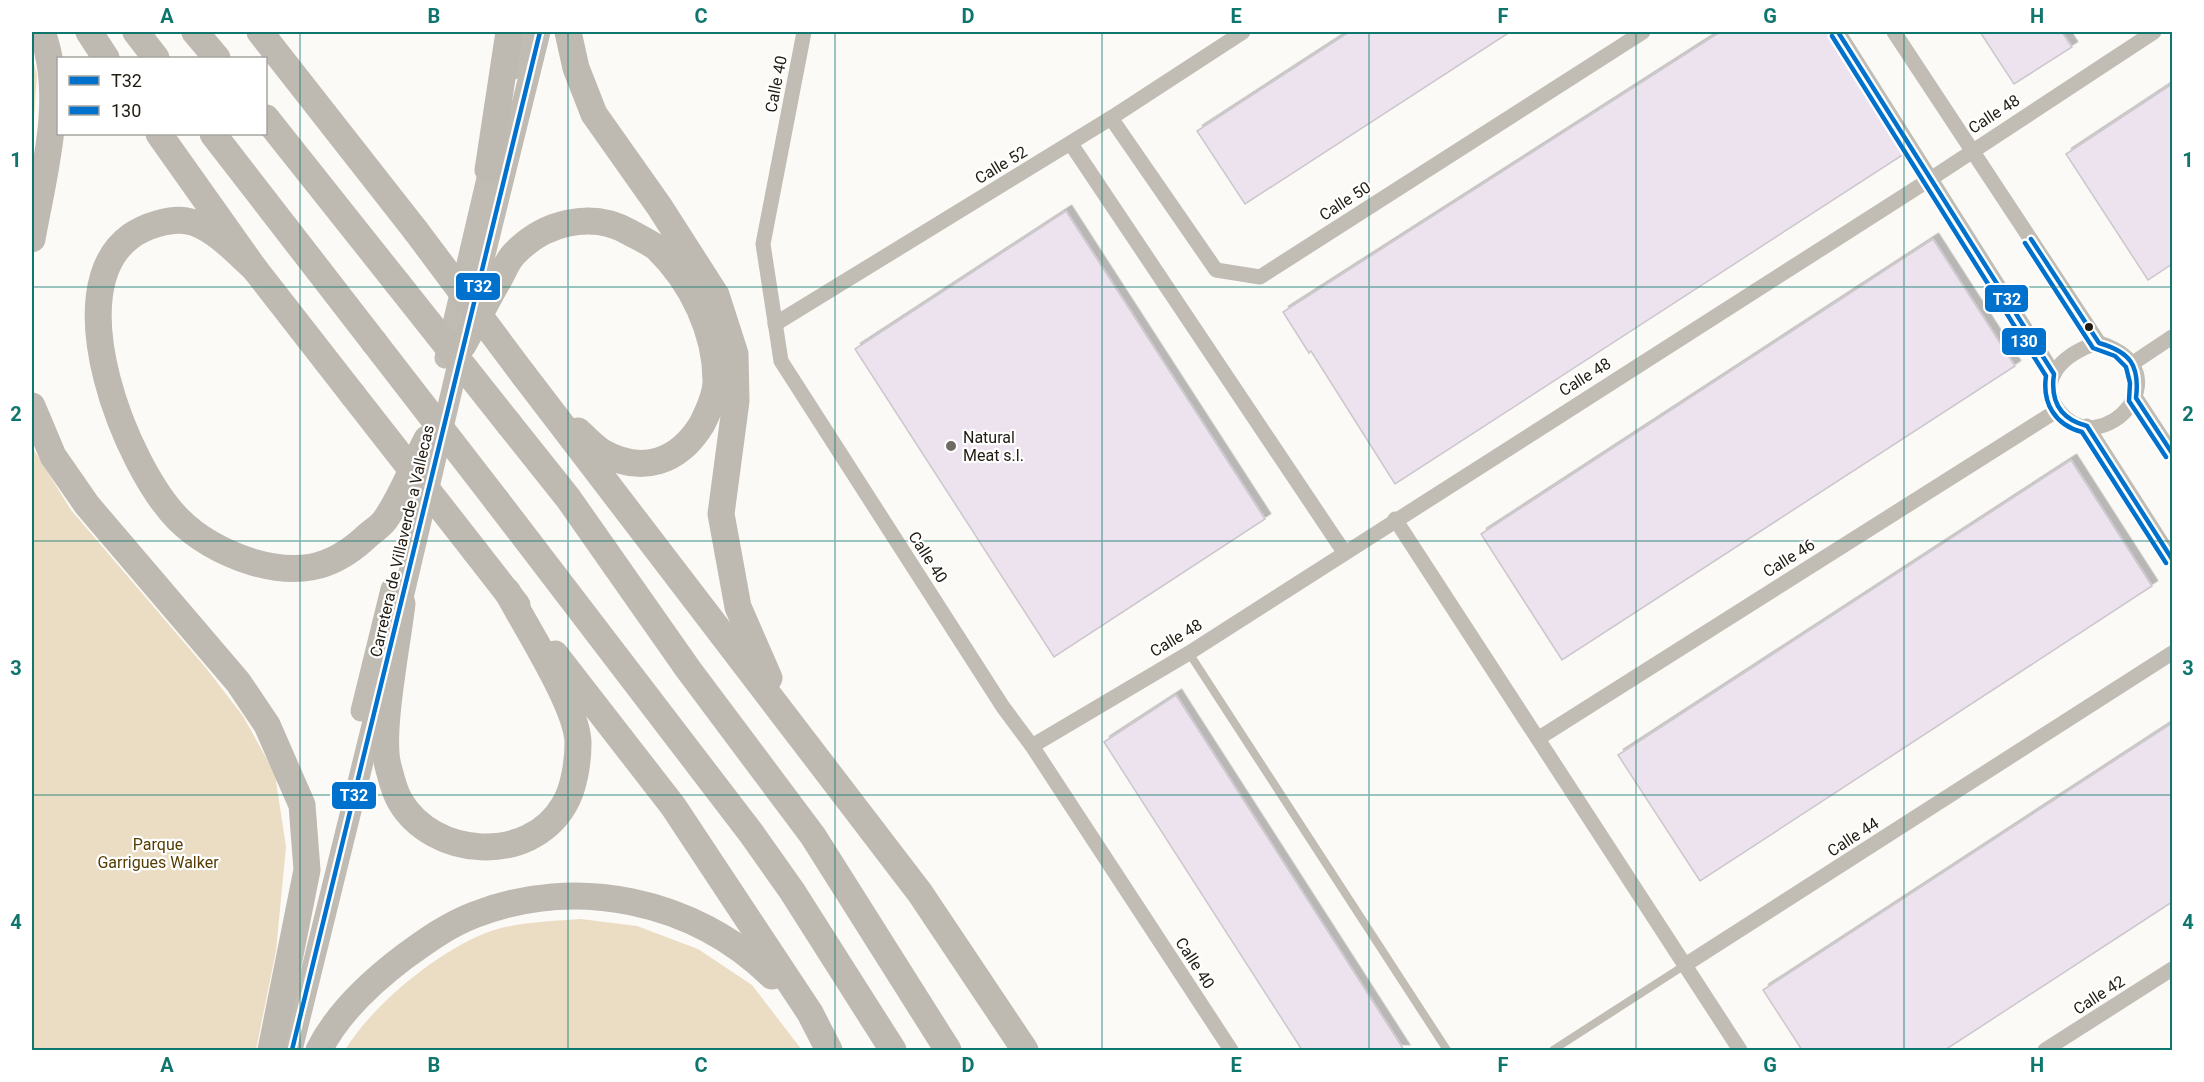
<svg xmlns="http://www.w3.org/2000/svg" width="2204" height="1082" viewBox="0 0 2204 1082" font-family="Roboto,sans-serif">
	<defs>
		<filter id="shadow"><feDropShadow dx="5.5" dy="-5.5" stdDeviation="0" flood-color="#0004"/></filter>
	</defs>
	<rect width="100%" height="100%" fill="#fcfaf7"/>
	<g fill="#eaddc4">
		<polygon points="32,56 37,75 32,148"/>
		<polygon points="32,447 71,510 206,668 243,716 275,774 286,847 276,951 256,1050 32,1050"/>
		<path d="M581 919 637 926 698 949 752 985 802 1050H345C373 1004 442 947 494 930 521 922 553 921 581 919Z"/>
	</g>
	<g fill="#ede3ef" stroke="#ccc7cc" stroke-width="1.5" filter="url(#shadow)">
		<polygon points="1349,32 1510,32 1245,204 1197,131"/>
		<polygon points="1720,32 1828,32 1904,154 1395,484 1311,351 1309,353 1283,312"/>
		<polygon points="1980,32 2062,32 2072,47 2014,84"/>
		<polygon points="2172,84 2172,264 2148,280 2066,154"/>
		<polygon points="1066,211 1265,519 1054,657 855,349"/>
		<polygon points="1933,239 2015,366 1562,660 1481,534"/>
		<polygon points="2071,460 2152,586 1700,881 1618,755"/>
		<polygon points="1176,695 1404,1050 1302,1050 1104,742"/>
		<polygon points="2172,723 2172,902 1945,1050 1802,1050 1763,990"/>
	</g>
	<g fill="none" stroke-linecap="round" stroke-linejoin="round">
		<g stroke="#c1bdb5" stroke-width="8">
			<polyline points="1189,653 1447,1050"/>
			<polyline points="1553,1050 1685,965"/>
		</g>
		<g stroke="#c1bdb5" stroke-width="15">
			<polyline points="804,32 763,244 781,361 1003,707 1032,746 1231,1050"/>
			<polyline points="1838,32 2054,374"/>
			<polyline points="1894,32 2099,343"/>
			<polyline points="1111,118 1216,270 1260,277 1643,32"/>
			<polyline points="1071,144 1344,552"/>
			<polyline points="775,324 1111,118 1243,32"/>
			<path d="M2099 343C2188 371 2101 465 2059 411 2033 378 2069 350 2099 343Z"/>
			<polyline points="2133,363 2172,337"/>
			<polyline points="2136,398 2172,453"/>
			<polyline points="2087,426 2172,559"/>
			<polyline points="1395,519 1740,1050"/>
			<polyline points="1539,738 2058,410"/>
			<polyline points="1032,746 1189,653 1932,178 2154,32"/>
			<polyline points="1685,965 2172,653"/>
			<polyline points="2045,1050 2172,969"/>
		</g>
		<g stroke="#c0bbb3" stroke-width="21">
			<polyline points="514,69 524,32"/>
			<polyline points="470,315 540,32"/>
			<polyline points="445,358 492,157"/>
			<polyline points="398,619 461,351"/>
			<polyline points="361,711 391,589"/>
			<polyline points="292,1050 380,693"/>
		</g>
		<g stroke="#beb9b1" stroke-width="27">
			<polyline points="89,32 106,58"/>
			<polyline points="136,32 156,58"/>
			<polyline points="195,32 217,58"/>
			<polyline points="260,32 416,231"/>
			<polyline points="568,32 576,68 594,114 659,206 716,295 735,354 736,401 721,514 738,607 769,678"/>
			<polyline points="266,118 398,284"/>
			<polyline points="159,134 254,268 353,395"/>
			<polyline points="213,134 374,342"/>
			<polyline points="488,170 509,32"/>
			<path d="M32 239C44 172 66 97 42 32"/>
			<path d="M254 268C236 252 212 225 187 221 170 218 145 226 131 236 56 290 126 466 178 519 199 540 224 553 252 562 297 575 330 570 365 538 371 532 380 527 385 520 402 496 413 465 427 439"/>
			<path d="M463 345C475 324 486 302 498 281 503 273 507 261 514 254 543 223 591 210 629 232 638 237 649 242 657 248 692 282 716 332 716 381 716 395 708 412 702 424 679 462 642 475 602 452 593 446 586 438 578 431"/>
			<polyline points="523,374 920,893 1025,1050"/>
			<polyline points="32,406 53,456 87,505 238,682 267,725 302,805 307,870 271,1050"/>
			<polyline points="509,424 568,498 688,669 813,836 948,1050"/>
			<polyline points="497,501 751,833 792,891 893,1050"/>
			<polyline points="475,551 517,605"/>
			<path d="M402 603C398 641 379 733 388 766 391 777 394 791 400 801 433 858 529 865 564 805 574 789 578 762 578 743 578 707 525 626 507 591"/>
			<polyline points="555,654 673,806 810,1013 829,1050"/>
			<path d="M319 1050C337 1014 371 982 404 957 426 941 448 925 474 915 576 875 694 900 772 976"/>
		</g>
		<g stroke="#beb9b1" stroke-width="27">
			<polyline points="416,231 523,374"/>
			<polyline points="398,284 509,424"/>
			<polyline points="374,342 497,501"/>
			<polyline points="353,395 475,551"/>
		</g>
		<defs>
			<g id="bus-1">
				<path d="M1838 32 2054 374C2050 401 2060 419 2087 426L2172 559"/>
				<path d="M2031 239 2099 343C2130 352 2140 365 2136 398L2172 453"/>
				<polyline points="292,1050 540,32"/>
			</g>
			<g id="bus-2">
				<path d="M1832 36 2046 376C2042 403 2055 425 2082 432L2166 563"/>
				<polyline points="2025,243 2093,348 2115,356 2126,367 2130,383 2129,401 2166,457"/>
			</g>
		</defs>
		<use href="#bus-1" stroke="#fff" stroke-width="9"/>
		<use href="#bus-2" stroke="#fff" stroke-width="9"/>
		<use href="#bus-1" stroke="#0072ce" stroke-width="4.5"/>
		<use href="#bus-2" stroke="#0072ce" stroke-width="4.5"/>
	</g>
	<path fill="none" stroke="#0f766e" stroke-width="1.5" stroke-opacity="0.55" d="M300 32V1050M568 32V1050M835 32V1050M1102 32V1050M1369 32V1050M1636 32V1050M1904 32V1050M32 287H2172M32 541H2172M32 795H2172"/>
	<circle fill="#211c11" stroke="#fff" stroke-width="2" cx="2089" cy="327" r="5"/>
	<circle fill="#6e6a62" stroke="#fff" stroke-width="2" cx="951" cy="446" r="6"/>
	<g text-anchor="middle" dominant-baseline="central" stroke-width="4.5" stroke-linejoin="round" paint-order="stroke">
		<g font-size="16" fill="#211c11" stroke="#fff">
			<text transform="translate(776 84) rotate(-79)">Calle 40</text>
			<text transform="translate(1994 114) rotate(-33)">Calle 48</text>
			<text transform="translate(1001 165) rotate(-31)">Calle 52</text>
			<text transform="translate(1345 201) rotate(-33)">Calle 50</text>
			<text transform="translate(1585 377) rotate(-32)">Calle 48</text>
			<text transform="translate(402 541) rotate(-77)">Carretera de Villaverde a Vallecas</text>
			<text transform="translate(928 557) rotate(57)">Calle 40</text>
			<text transform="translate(1789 558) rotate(-32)">Calle 46</text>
			<text transform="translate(1176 638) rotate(-31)">Calle 48</text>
			<text transform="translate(1853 837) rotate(-33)">Calle 44</text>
			<text transform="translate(1195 963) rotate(57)">Calle 40</text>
			<text transform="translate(2099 995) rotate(-33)">Calle 42</text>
		</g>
		<g font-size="16" fill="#211c11" stroke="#fff" text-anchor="start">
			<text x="963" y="437">Natural<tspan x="963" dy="18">Meat s.l.</tspan></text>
		</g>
		<g font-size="16" fill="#553d02" stroke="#fff">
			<text x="158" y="844">Parque<tspan x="158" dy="18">Garrigues Walker</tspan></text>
		</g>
	</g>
	<g stroke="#fff" stroke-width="2">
		<rect x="455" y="272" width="46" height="29" rx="6" fill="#0072ce"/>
		<rect x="1984" y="284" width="45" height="29" rx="6" fill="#0072ce"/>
		<rect x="2001" y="327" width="46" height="29" rx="6" fill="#0072ce"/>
		<rect x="331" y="781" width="46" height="29" rx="6" fill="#0072ce"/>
	</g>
	<g font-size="16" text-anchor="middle" font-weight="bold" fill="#fff">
		<text x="478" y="292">T32</text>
		<text x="2007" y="305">T32</text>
		<text x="2024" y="347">130</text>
		<text x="354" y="801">T32</text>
	</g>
	<rect width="2204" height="1082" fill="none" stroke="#ffffff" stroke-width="66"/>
	<rect x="57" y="57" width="210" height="78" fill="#ffffff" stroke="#a6a4a0" stroke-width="1.5"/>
	<rect x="69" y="76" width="30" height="9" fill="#0072ce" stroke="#a6a4a0" stroke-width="1.5"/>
	<text x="111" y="87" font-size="18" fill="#211c11">T32</text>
	<rect x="69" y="106" width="30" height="9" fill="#0072ce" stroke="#a6a4a0" stroke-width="1.5"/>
	<text x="111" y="117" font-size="18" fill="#211c11">130</text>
	<rect x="33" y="33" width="2138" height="1016" fill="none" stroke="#0f766e" stroke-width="2"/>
	<g font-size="20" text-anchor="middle" font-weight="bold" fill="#0f766e">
		<text x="167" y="23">A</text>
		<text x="434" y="23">B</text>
		<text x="701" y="23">C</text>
		<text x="968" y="23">D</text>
		<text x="1236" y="23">E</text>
		<text x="1503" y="23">F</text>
		<text x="1770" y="23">G</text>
		<text x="2037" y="23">H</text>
		<text x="16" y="167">1</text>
		<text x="2188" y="167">1</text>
		<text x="16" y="421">2</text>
		<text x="2188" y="421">2</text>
		<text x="16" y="675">3</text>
		<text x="2188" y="675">3</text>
		<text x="16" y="929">4</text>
		<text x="2188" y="929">4</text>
		<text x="167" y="1072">A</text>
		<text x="434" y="1072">B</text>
		<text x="701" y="1072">C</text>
		<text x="968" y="1072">D</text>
		<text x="1236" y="1072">E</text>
		<text x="1503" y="1072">F</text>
		<text x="1770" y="1072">G</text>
		<text x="2037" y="1072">H</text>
	</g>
</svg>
